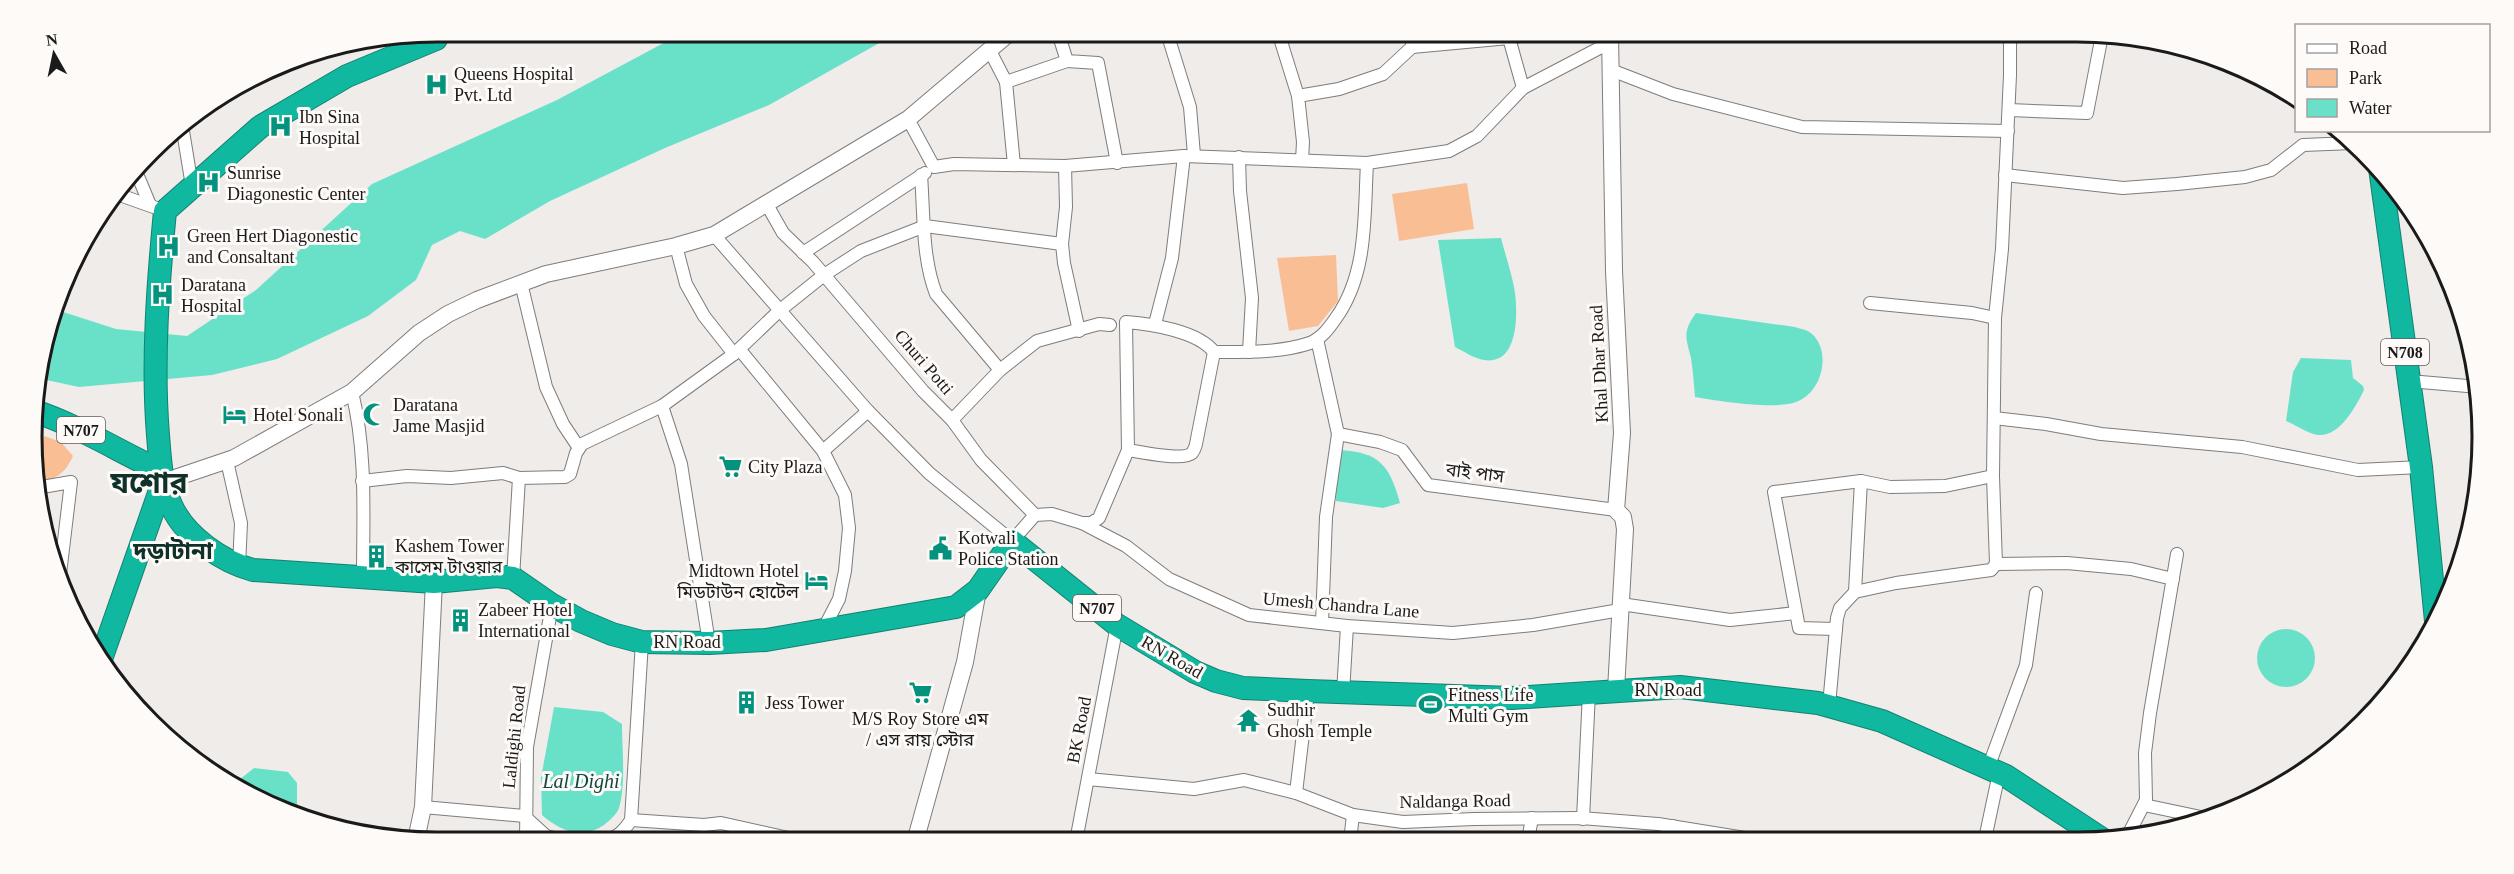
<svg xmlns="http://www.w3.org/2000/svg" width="2514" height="874" viewBox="0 0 2514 874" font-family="'Times New Roman','Noto Sans Bengali',serif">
	<rect width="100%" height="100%" fill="#efecea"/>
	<g fill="#fabe95">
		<polygon points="1467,183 1474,229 1399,241 1392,194"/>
		<polygon points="1336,255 1338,301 1318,326 1289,331 1277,258"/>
		<path d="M33 432 61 442 73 456C64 475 56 479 36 483L32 464Z"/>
	</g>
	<g fill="#69e1c9">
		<polygon points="890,37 769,105 665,148 550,201 485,239 460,231 432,245 416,280 368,316 277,359 212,375 79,387 37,378 57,310 116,329 187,336 256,290 372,184 557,100 673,38"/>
		<path d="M1501 238C1506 258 1516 285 1516 305 1517 327 1514 365 1484 360 1475 359 1463 351 1455 347L1438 240Z"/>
		<path d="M1696 313 1795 327C1801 329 1808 330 1812 334 1832 352 1822 393 1796 402 1774 410 1718 401 1695 397 1694 385 1693 371 1691 358 1686 338 1682 332 1696 313Z"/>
		<path d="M2301 358 2351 360 2353 378 2363 386 2364 390C2356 406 2340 437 2318 435 2309 434 2296 425 2286 421L2293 372Z"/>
		<path d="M1338 450C1379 452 1389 464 1400 503L1383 508 1336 501 1334 483Z"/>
		<circle cx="2286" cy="658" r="29"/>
		<path d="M554 707 603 712 622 724C622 748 626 785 619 808 617 814 609 821 604 825 582 840 560 831 542 815L541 778Z"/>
		<polygon points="254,768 288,772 297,783 297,813 234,784"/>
	</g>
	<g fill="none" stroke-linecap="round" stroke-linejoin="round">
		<defs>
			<g id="street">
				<polyline points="1508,34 1509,38 1530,34"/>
				<polyline points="1279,35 1298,96"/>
				<polyline points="1059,36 1067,61 1098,63 1117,163"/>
				<polyline points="1168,36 1190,107 1194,155"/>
				<polyline points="1412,47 1509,38 1523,88"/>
				<polyline points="989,49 1006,82"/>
				<polyline points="1611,70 1673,94 1802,127 2008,131"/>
				<polyline points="2009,110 2087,113 2102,35"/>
				<polyline points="908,119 934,167 954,164 1065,166 1184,156 1367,163 1449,151 1477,136 1523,88 1611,42"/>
				<polyline points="182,125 192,186"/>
				<polyline points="1239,157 1240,191 1252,298 1249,352"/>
				<polyline points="1302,160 1303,142 1298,96 1339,89 1383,74 1412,47 1412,34"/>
				<polyline points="1014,165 1006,82 1067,61"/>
				<polyline points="1065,166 1066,207 1062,244 1064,263 1079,331"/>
				<polyline points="135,169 150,205"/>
				<path d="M921 175C924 214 922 258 936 294L1000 370"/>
				<polyline points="2005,175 2123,188 2177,184 2245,177 2271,170 2303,145 2353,143"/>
				<polyline points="114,193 165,211"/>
				<polyline points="714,235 868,411 929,473 1012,541 1035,515 981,460 952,420 923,391 813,262 783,233 766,203"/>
				<polyline points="676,246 686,284 704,316 734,354"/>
				<polyline points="803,253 925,173"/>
				<polyline points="521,283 546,387 563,424 579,448"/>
				<polyline points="1870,303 1972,313 1995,318"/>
				<polyline points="1155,324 1172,258 1184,156"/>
				<polyline points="1317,339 1338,434 1380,442 1402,450 1428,485 1616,510"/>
				<polyline points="740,350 823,451 845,495 849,528 845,571 839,599 823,630"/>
				<path d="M1214 352C1245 352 1280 353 1310 343 1322 338 1329 328 1336 318 1368 273 1364 216 1367 163"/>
				<polyline points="2409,381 2479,387"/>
				<path d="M352 392C367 453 363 515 363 577"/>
				<polyline points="662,406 681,464 709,643"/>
				<polyline points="1994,418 2046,424 2101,434 2242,447 2358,470 2421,467"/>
				<polyline points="952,420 1000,370 1037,341 1099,324 1110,325"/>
				<path d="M1128 450 1126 322C1151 324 1198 331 1214 352"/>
				<polyline points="823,451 868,411"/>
				<polyline points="227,461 241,523 239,566"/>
				<polyline points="362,481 407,476 451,478 503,473 519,478 565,477 570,474 576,453 582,444 662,406 734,354 779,311 824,275 861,251 925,226 1062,244"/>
				<polyline points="36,488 71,482 60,574"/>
				<path d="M1035 515 1052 514 1082 523H1091L1099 518 1128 450C1140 452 1184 461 1192 453 1193 452 1196 446 1196 444L1214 352"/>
				<polyline points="1082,523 1126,546 1169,579 1249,615 1347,626 1453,633 1533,625 1620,610"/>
				<polyline points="1996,564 2067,563 2131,569 2173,579"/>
				<polyline points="513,578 519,478"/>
				<polyline points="1855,592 1861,481"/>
				<polyline points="1621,604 1730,620 1796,613"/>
				<polyline points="1322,623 1326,517 1338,434"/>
				<polyline points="1836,629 1799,628 1774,492 1861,481 1890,487 1945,486 1993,476"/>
				<polyline points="1343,693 1347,626"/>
				<polyline points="1829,705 1837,618 1840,608 1855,592 1896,583 1991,570 1996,564 1993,476 1995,318 2002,249 2010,75 2010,32"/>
				<polyline points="1988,768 2026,665 2036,593"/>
				<polyline points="1088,779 1194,789 1244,780 1296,793 1353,815 1403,822 1474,819 1581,818 1658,824 1757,840"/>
				<polyline points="1296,793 1308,691"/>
				<polyline points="2144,805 2201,817"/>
				<polyline points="423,807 524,816"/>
				<polyline points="524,816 546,836 573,842"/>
				<polyline points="1583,819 1589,692"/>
				<polyline points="631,820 704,825 721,823 806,842"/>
				<polyline points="1985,839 1999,773"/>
				<polyline points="2126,839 2146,800 2145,753 2150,713 2177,554"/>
				<polyline points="1528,840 1532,818"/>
				<polyline points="1670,840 1673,826"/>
				<polyline points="1076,841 1117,625"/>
				<polyline points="1350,841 1353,815"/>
				<polyline points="526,842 527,747 552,605"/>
				<path d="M598 842C615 839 622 834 631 820L642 642"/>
			</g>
			<g id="secondary">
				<polyline points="1610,34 1614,271 1622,433 1616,510 1623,517 1625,529 1616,690"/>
				<polyline points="163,482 234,458 352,392 419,333 448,314 477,300 546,274 676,246 714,235 908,119 1006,36"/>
				<polyline points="416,840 423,807 434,582"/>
				<polyline points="915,842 965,662 978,590"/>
			</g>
			<g id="highway">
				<path d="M436 39 347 76 260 127 165 211C158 285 152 361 158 435 160 460 161 485 172 507 186 537 223 562 253 570L434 582 497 576 513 578 552 605 581 621 612 634 642 642 709 643 766 640 956 607 978 590 1012 541 1117 625 1195 672 1216 681 1243 688 1308 691 1512 698 1680 687 1818 703 1882 721 2006 776 2102 839"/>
				<polyline points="2380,168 2421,467 2436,621"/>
				<path d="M34 411C79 426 118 451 161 471"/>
				<polyline points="100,662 163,482"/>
			</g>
		</defs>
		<use href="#street" stroke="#7f7c7a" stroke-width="14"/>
		<use href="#secondary" stroke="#7f7c7a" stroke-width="18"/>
		<use href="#highway" stroke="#148170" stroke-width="24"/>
		<use href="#street" stroke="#fff" stroke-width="12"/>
		<use href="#secondary" stroke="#fff" stroke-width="16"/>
		<use href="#highway" stroke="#10b89f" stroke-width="22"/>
	</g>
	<defs>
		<symbol id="hospital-bare" viewBox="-9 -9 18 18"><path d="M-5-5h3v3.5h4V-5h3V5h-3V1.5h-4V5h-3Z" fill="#03927d" stroke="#fdfaf7" stroke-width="2.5" paint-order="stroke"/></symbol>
		<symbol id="hotel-bare" viewBox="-9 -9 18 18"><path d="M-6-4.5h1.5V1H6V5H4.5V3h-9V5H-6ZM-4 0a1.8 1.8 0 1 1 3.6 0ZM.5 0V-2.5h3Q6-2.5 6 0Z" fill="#03927d" stroke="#fdfaf7" stroke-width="2.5" paint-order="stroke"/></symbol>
		<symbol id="mosque-bare" viewBox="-9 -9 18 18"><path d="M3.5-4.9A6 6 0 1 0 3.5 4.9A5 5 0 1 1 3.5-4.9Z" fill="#03927d" stroke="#fdfaf7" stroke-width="2.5" paint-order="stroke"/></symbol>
		<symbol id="supermarket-bare" viewBox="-9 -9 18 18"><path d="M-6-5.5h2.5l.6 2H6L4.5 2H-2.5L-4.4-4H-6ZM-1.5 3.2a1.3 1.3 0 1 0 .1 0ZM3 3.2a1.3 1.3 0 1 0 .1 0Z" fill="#03927d" stroke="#fdfaf7" stroke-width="2.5" paint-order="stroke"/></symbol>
		<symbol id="civic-bare" viewBox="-9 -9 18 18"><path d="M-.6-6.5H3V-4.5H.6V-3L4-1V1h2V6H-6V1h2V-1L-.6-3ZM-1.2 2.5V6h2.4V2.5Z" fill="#03927d" stroke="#fdfaf7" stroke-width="2.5" paint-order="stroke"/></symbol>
		<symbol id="building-bare" viewBox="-9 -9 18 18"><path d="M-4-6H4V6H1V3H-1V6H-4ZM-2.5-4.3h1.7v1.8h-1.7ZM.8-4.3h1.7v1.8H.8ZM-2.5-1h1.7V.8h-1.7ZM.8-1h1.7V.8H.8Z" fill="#03927d" stroke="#fdfaf7" stroke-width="2.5" paint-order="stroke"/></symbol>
		<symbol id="stadium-bare" viewBox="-9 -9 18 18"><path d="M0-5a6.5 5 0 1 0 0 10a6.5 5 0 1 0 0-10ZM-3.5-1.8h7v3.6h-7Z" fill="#03927d" stroke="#fdfaf7" stroke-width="2.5" paint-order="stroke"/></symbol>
		<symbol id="temple-bare" viewBox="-9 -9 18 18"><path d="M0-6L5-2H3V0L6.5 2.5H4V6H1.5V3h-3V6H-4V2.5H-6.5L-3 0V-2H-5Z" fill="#03927d" stroke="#fdfaf7" stroke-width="2.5" paint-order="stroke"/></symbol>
	</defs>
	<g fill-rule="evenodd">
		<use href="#hospital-bare" x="420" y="68" width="33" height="33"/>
		<use href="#hospital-bare" x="264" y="110" width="33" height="33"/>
		<use href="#hospital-bare" x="192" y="166" width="33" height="33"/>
		<use href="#hospital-bare" x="152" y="230" width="33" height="33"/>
		<use href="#hospital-bare" x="146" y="278" width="33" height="33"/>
		<use href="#hotel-bare" x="218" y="398" width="33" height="33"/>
		<use href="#mosque-bare" x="358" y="398" width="33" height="33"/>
		<use href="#supermarket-bare" x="714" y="450" width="33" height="33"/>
		<use href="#civic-bare" x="924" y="532" width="33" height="33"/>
		<use href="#building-bare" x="360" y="540" width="33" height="33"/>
		<use href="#hotel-bare" x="800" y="564" width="33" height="33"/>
		<use href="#building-bare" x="444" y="604" width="33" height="33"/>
		<use href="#supermarket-bare" x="904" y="676" width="33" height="33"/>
		<use href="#building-bare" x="730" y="686" width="33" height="33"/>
		<use href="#stadium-bare" x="1414" y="688" width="33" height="33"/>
		<use href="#temple-bare" x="1232" y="704" width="33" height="33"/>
	</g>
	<g text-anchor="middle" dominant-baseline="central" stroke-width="6" stroke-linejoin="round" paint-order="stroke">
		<g fill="#fdfaf7" stroke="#5f5d5c" stroke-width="1.5">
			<rect x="2381" y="339" width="48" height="26" rx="4.5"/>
			<rect x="57" y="417" width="48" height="26" rx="4.5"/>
			<rect x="1073" y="595" width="48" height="26" rx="4.5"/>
		</g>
		<g font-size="16" font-weight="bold" fill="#1b1a1a">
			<text x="2405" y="352">N708</text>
			<text x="81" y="430">N707</text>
			<text x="1097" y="608">N707</text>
		</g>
		<g font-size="18" fill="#1b1a1a" stroke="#fdfaf7" text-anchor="start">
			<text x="454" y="74">Queens Hospital<tspan x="454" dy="21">Pvt. Ltd</tspan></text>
			<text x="299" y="117">Ibn Sina<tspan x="299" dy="21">Hospital</tspan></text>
			<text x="227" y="173">Sunrise<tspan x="227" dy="21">Diagonestic Center</tspan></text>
			<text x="187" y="236">Green Hert Diagonestic<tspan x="187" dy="21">and Consaltant</tspan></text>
			<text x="181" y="285">Daratana<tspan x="181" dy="21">Hospital</tspan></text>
			<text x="393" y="405">Daratana<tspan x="393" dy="21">Jame Masjid</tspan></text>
			<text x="253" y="415">Hotel Sonali</text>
			<text x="748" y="467">City Plaza</text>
			<text x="958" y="538">Kotwali<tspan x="958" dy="21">Police Station</tspan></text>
			<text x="395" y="546">Kashem Tower<tspan x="395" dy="21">কাসেম টাওয়ার</tspan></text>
			<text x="799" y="571" text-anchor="end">Midtown Hotel<tspan x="799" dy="21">মিডটাউন হোটেল</tspan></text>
			<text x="478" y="610">Zabeer Hotel<tspan x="478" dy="21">International</tspan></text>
			<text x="1448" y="695">Fitness Life<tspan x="1448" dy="21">Multi Gym</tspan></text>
			<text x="765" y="703">Jess Tower</text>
			<text x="1267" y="710">Sudhir<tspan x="1267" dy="21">Ghosh Temple</tspan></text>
			<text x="920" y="719" text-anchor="middle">M/S Roy Store এম<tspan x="920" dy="21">/ এস রায় স্টোর</tspan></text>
		</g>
		<g font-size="18" fill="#1b1a1a" stroke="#fdfaf7">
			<text transform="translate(924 362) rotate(49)">Churi Potti</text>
			<text transform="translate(1599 364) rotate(-93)">Khal Dhar Road</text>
			<text transform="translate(1475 473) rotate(7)">বাই পাস</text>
			<text transform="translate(1341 605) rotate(5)">Umesh Chandra Lane</text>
			<text x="687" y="642">RN Road</text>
			<text transform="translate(1172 657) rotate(30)">RN Road</text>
			<text x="1668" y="690">RN Road</text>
			<text transform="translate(1079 730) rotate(-79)">BK Road</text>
			<text transform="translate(514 737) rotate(-84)">Laldighi Road</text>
			<text transform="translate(1455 801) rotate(-1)">Naldanga Road</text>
		</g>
		<g font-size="20" font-style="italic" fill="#13483f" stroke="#fdfaf7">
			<text x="581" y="781">Lal Dighi</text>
		</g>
		<g font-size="24" font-weight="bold" fill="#10302a" stroke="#fdfaf7">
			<text x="173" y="551">দড়াটানা</text>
		</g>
		<g font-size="30" font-weight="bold" fill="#10302a" stroke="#fdfaf7">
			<text x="149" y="482">যশোর</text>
		</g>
	</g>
	<path d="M0 0H2514V874H0ZM437 42H2077A395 395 0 0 1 2472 437V437A395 395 0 0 1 2077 832H437A395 395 0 0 1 42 437V437A395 395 0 0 1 437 42Z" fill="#fdfaf7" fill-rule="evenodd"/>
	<path fill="none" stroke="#1b1a1a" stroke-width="3" d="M437 42H2077A395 395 0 0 1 2472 437V437A395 395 0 0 1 2077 832H437A395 395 0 0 1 42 437V437A395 395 0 0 1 437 42Z"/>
	<rect x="2295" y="24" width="195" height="108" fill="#fdfaf7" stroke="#a3a09f" stroke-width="1.5"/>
	<rect x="2307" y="44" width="30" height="9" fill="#ffffff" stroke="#a3a09f" stroke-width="1.5"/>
	<text x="2349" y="54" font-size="18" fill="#1b1a1a">Road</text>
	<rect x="2307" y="69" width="30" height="18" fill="#fabe95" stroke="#a3a09f" stroke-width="1.5"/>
	<text x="2349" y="84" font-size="18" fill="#1b1a1a">Park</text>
	<rect x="2307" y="99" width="30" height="18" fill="#69e1c9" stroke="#a3a09f" stroke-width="1.5"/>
	<text x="2349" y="114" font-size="18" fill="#1b1a1a">Water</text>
	<g transform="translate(54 54) rotate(351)" stroke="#fdfaf7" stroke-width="4.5" paint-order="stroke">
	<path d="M0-4.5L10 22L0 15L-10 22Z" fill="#1b1a1a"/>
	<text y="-9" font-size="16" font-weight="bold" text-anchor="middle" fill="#1b1a1a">N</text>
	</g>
</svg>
